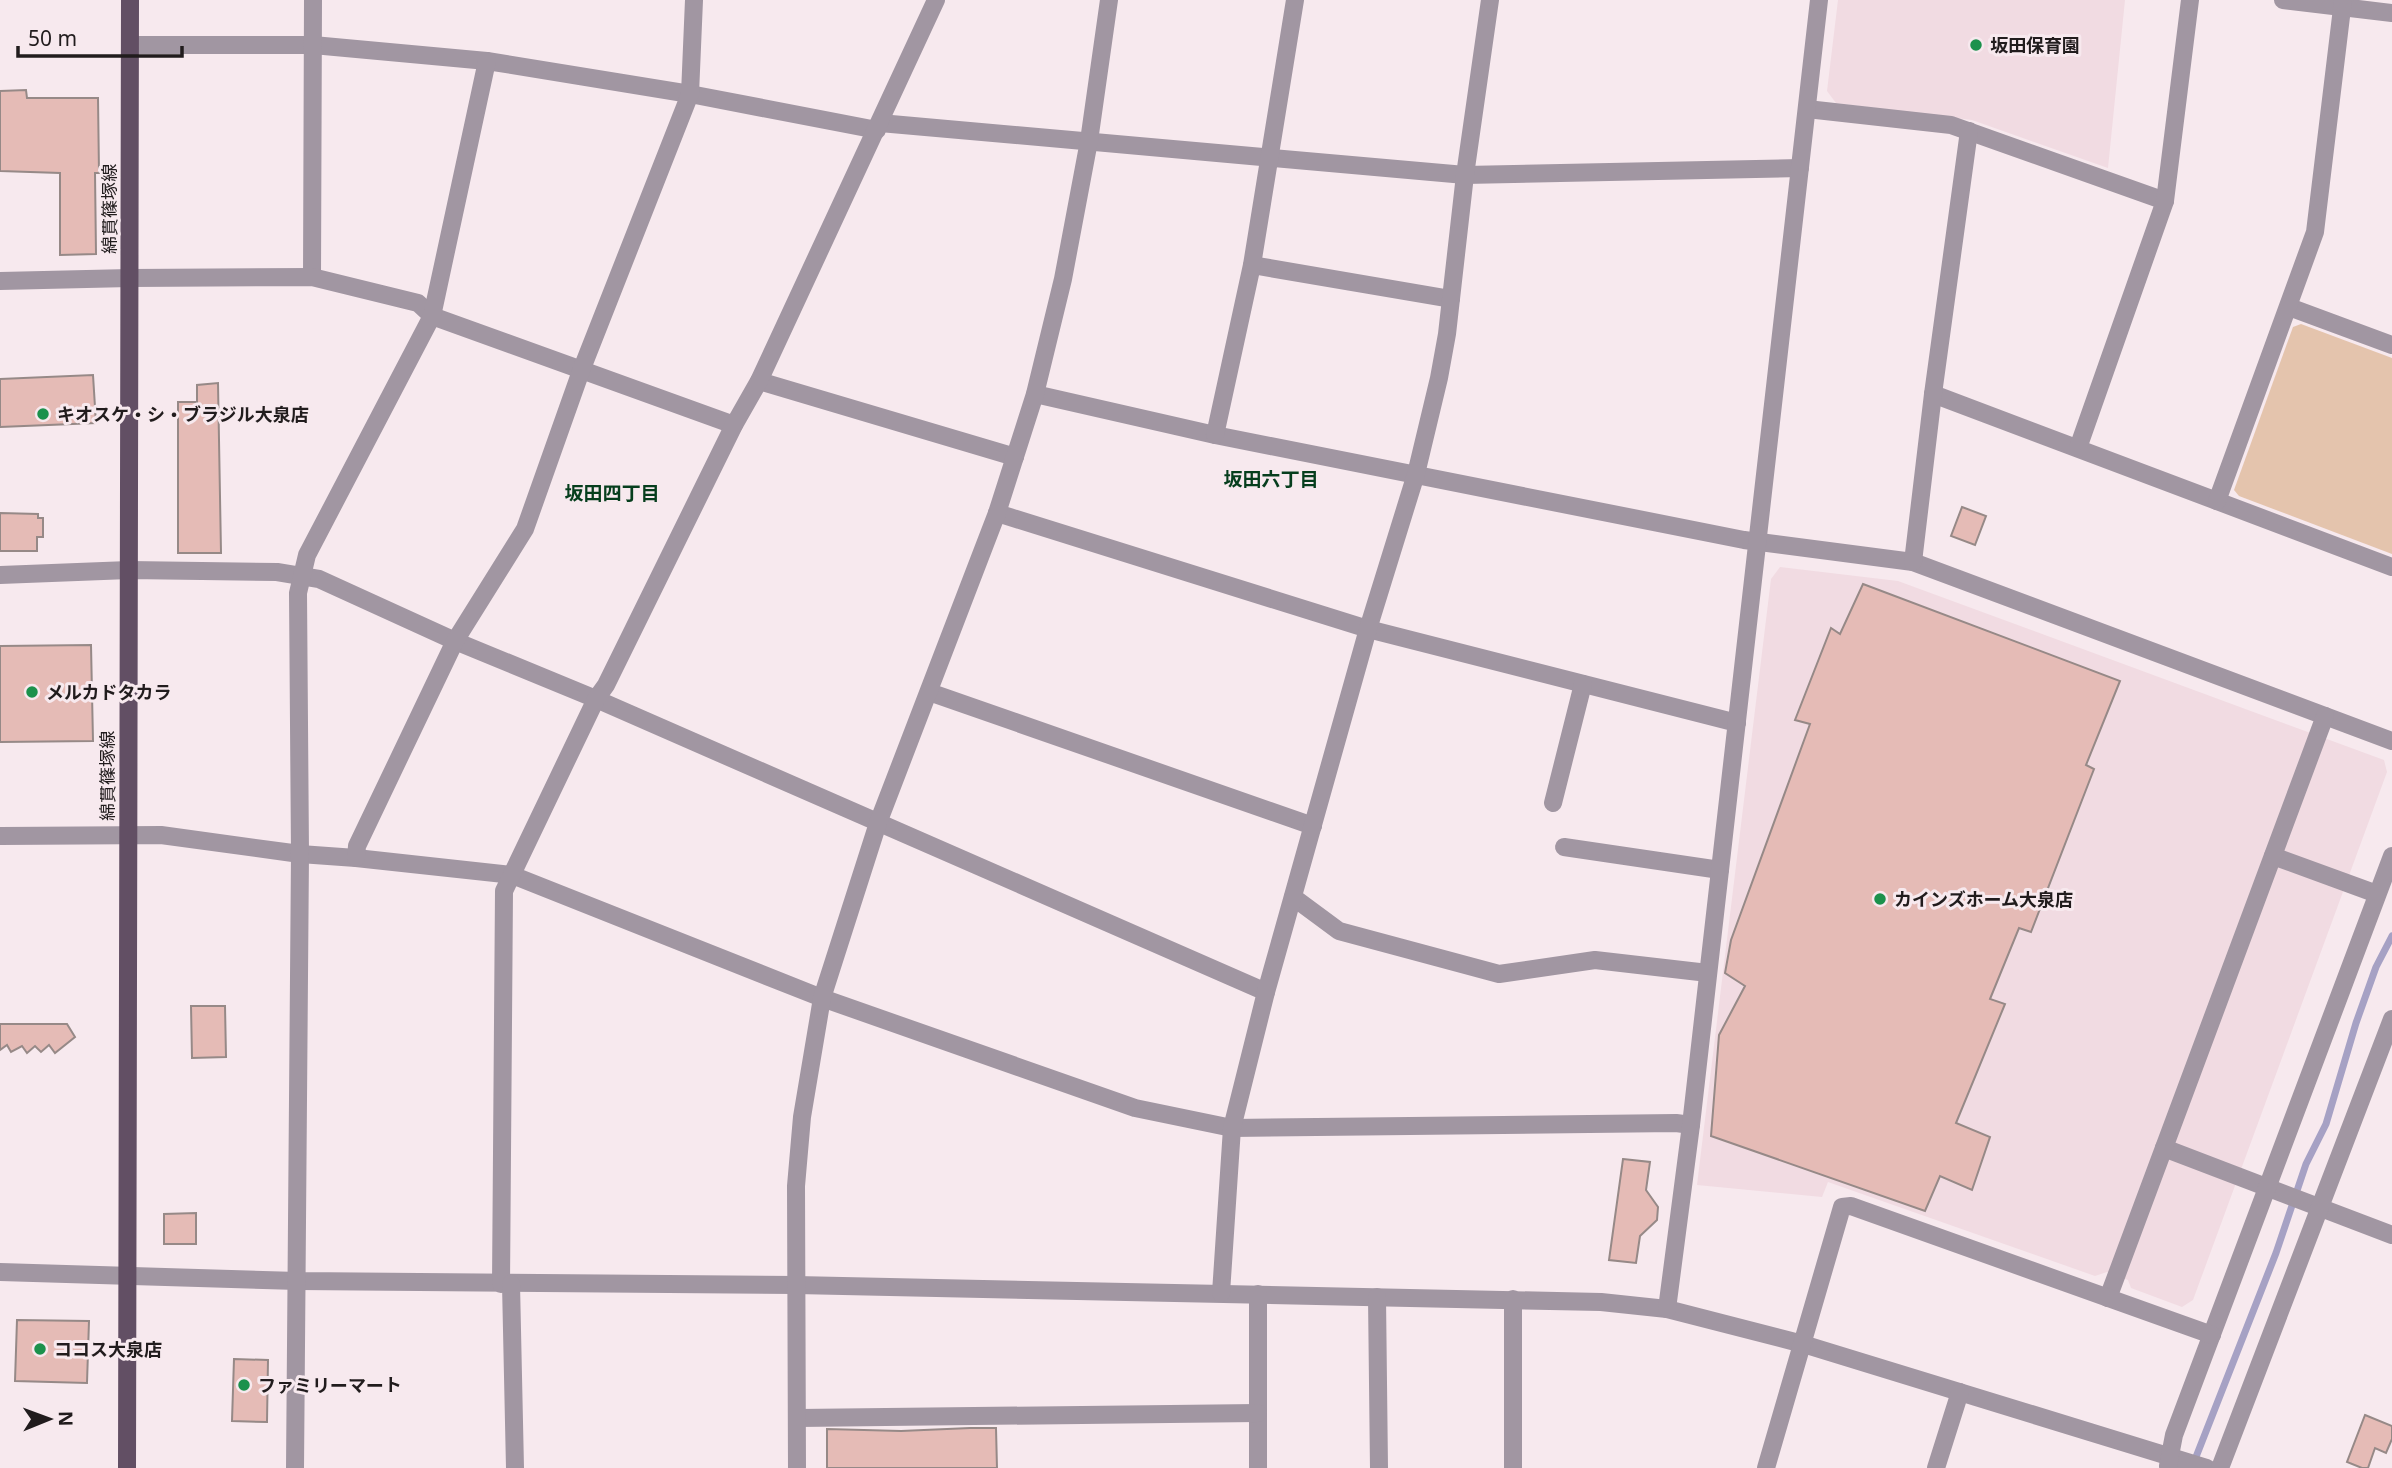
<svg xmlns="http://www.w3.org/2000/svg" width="2392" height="1468" viewBox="0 0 2392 1468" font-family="'Noto Sans','Noto Sans JP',sans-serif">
	<rect width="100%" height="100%" fill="#f7e9ee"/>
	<g fill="#f1dbe2">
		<polygon points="1838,0 2125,0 2108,168 1972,120 1836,103 1827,91"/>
		<polygon points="1780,567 1898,581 2384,760 2387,772 2193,1300 2182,1307 2131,1288 2128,1280 2107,1272 2095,1276 1828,1182 1822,1197 1697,1185 1771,579"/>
	</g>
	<polygon fill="#e4c4ad" points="2301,324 2392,358 2392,554 2239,496 2234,490 2293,327"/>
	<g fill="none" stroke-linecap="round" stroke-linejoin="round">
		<polyline stroke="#a6a1c4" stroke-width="7" points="2194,1462 2276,1253 2306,1164 2326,1124 2356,1023 2376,967 2392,936"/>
	</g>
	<g fill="#e5bbb6" stroke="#968987" stroke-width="2">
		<polygon points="26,90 27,98 98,98 99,173 95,173 96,254 60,255 60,173 0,171 0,91"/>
		<polygon points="93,375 96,423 0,427 0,379"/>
		<polygon points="218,383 221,553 178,553 178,402 197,402 197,385"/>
		<polygon points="1962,507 1986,516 1975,545 1951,536"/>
		<polygon points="0,513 38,514 38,518 43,518 43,537 37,537 37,551 0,551"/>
		<polygon points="1863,584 2120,681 2086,765 2094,769 2031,932 2019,928 1990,999 2005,1004 1956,1123 1990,1137 1972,1190 1940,1176 1925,1211 1711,1136 1719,1035 1745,986 1725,973 1731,940 1810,724 1795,720 1831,628 1840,634"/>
		<polygon points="91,645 93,741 0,742 0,646"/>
		<polygon points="191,1006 225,1006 226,1057 192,1058"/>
		<polygon points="0,1024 67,1024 75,1037 55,1053 49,1045 41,1052 35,1046 27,1053 22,1046 11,1052 7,1045 0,1050"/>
		<polygon points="1623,1159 1650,1162 1646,1190 1658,1207 1657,1220 1640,1236 1636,1263 1609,1260"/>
		<polygon points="196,1213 196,1244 164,1244 164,1214"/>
		<polygon points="17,1320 89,1321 87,1383 15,1381"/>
		<polygon points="234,1359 268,1360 267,1422 232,1421"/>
		<polygon points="2365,1415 2392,1426 2392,1439 2386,1453 2375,1448 2368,1468 2362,1468 2347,1462"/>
		<polygon points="970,1428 996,1428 997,1468 827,1468 827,1429 901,1431"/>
	</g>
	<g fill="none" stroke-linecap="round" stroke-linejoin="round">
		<g stroke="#a196a2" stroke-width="18">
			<polyline points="2283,0 2392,13"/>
			<polyline points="130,45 313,45 487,61 690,94 877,130"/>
			<polyline points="1807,109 1951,125 2165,201"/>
			<polyline points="880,123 1465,175 1800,168"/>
			<polyline points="1252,265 1451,299"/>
			<polyline points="312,277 313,0"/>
			<polyline points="0,281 130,278 312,277 418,303 432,316 734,425"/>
			<polyline points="2289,307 2392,345"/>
			<polyline points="759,381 1015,457"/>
			<polyline points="1035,394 1215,435 1744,540 1913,562 2392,741"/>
			<polyline points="1933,394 2392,567"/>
			<polyline points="1215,435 1252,265 1295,0"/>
			<polyline points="2078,448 2165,201 2190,0"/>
			<polyline points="2217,501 2315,232 2343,0"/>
			<polyline points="997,513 1368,629 1737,723"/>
			<polyline points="1913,562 1933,394 1969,131"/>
			<polyline points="0,575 129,570 277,572 319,579 455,641 596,699 1266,992"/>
			<polyline points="929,692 1313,826"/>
			<polyline points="1553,803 1583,684"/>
			<polyline points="0,836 161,835 300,854 356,858 512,875 822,998 1135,1108 1232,1128 1676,1123 1691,1125"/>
			<polyline points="1564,847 1720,870"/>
			<polyline points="2273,856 2377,894"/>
			<polyline points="356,858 357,846 455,641 525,529 581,371 690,94 694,0"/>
			<polyline points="1293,897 1339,931 1499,974 1595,960 1708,973"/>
			<polyline points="2164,1148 2392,1235"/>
			<polyline points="0,1272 298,1281 796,1285 1601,1302 1667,1309 1803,1344 2207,1468"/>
			<polyline points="501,1284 504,891 596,699 606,685 734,425 759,381 936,0"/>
			<polyline points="511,1284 515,1468"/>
			<polyline points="1221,1293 1232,1128 1266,992 1368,629 1416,474 1439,378 1447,334 1465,175 1490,0"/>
			<polyline points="1258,1294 1258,1468"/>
			<polyline points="1377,1297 1379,1468"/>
			<polyline points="2108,1298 2325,716"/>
			<polyline points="1513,1299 1513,1468"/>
			<polyline points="1667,1309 1691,1125 1819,0"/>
			<polyline points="798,1418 1258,1413"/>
			<polyline points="2168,1466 2174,1435 2392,856"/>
			<polyline points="295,1468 300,854 298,593 307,555 432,316 487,61"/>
			<polyline points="797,1468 796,1186 802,1117 822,998 878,823 997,513 1035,394 1063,279 1089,141 1109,0"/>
			<polyline points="1766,1468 1842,1207 1851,1206 2212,1335"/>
			<polyline points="1936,1468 1960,1392"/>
			<polyline points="2220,1468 2392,1019"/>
		</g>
		<polyline stroke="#624f64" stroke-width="18" points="127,1468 130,0"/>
	</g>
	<g fill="#1b914c" stroke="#f7e9ee" stroke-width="2.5">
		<circle cx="1976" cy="45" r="7"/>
		<circle cx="43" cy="414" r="7"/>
		<circle cx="32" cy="692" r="7"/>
		<circle cx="1880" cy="899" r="7"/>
		<circle cx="40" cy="1349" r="7"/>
		<circle cx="244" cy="1385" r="7"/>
	</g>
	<g text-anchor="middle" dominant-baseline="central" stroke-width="6" stroke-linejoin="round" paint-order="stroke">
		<g font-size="18" font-weight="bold" fill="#211c1d" stroke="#f7e9ee" text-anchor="start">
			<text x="1990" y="45">坂田保育園</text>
			<text x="57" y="414">キオスケ・シ・ブラジル大泉店</text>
			<text x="46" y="692">メルカドタカラ</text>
			<text x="1894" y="899">カインズホーム大泉店</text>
			<text x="54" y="1349">ココス大泉店</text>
			<text x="258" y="1385">ファミリーマート</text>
		</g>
		<g font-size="18" fill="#211c1d" stroke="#f7e9ee">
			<text transform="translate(109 209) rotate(-90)">綿貫篠塚線</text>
			<text transform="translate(107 776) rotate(-90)">綿貫篠塚線</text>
		</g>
		<g font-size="19" font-weight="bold" fill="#063e1d" stroke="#f7e9ee">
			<text x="1271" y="479">坂田六丁目</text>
			<text x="612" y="493">坂田四丁目</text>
		</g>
	</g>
	<g transform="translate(49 1419) rotate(89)" stroke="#f7e9ee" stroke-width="5" paint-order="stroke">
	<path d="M0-5L12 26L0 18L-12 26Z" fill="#211c1d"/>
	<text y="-10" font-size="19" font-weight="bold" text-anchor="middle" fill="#211c1d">N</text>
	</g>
	<path d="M18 46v10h164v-10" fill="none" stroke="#211c1d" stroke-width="3.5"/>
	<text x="28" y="46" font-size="21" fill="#211c1d" stroke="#f7e9ee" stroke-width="5" paint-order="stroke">50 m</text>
</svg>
